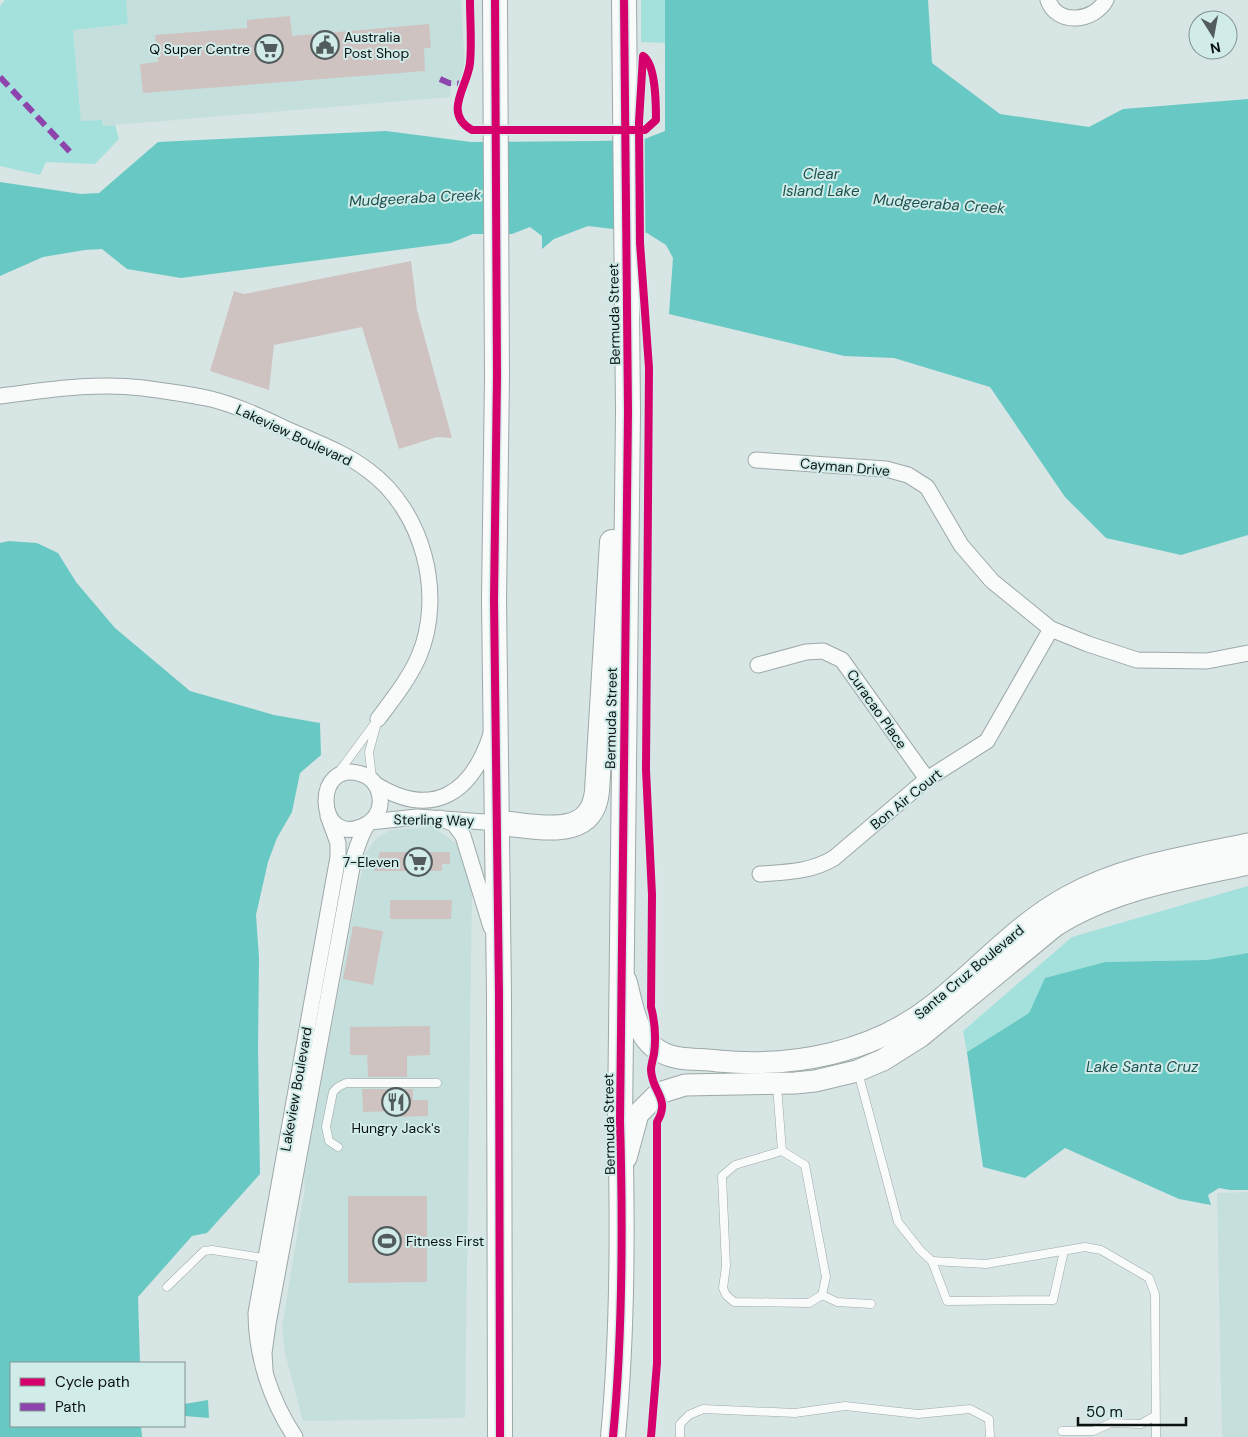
<svg xmlns="http://www.w3.org/2000/svg" width="1248" height="1437" viewBox="0 0 1248 1437" font-family="'DM Sans',sans-serif">
	<rect width="100%" height="100%" fill="#d7e5e4"/>
	<g fill="#c5dfdd">
		<polygon points="126,0 461,0 465,68 458,85 450,86 451,97 103,126 102,120 81,121 73,29 128,24"/>
		<polygon points="433,827 457,844 465,861 472,890 465,1418 303,1421 285,1353 282,1327 305,1188 304,1176 357,893 366,853 376,839 390,830"/>
		<polygon points="1248,1192 1248,1437 1222,1437 1217,1193"/>
	</g>
	<g fill="#a4e1dd">
		<polygon points="5,0 126,0 128,24 73,30 81,121 102,120 103,126 115,125 119,139 95,164 46,162 40,175 0,166 0,6"/>
		<polygon points="641,0 665,0 665,43 641,42"/>
		<polygon points="1248,886 1248,953 1206,960 1105,962 1046,978 1029,1013 967,1052 963,1031 1072,937"/>
	</g>
	<g fill="#68c9c4">
		<polygon points="665,0 928,0 932,63 1000,114 1089,127 1123,109 1248,99 1248,535 1181,555 1106,538 1065,497 990,387 894,358 844,356 669,314 673,258 666,245 647,233 588,226 554,239 542,249 542,236 530,227 512,234 473,234 451,243 181,278 127,269 102,249 85,250 43,257 0,276 0,182 81,194 99,193 158,142 386,131 471,142 597,141 642,140 665,131"/>
		<polygon points="9,541 37,543 58,553 76,582 115,628 190,691 274,715 320,723 321,755 300,773 292,812 277,838 268,862 256,915 259,958 258,1048 260,1174 207,1233 192,1236 138,1297 140,1363 11,1363 11,1426 141,1426 142,1437 0,1437 0,543"/>
		<polygon points="1248,953 1248,1190 1230,1190 1219,1188 1208,1195 1211,1205 1179,1199 1065,1148 1025,1178 983,1167 967,1052 1029,1013 1045,978 1105,962 1206,960"/>
		<polygon points="208,1400 209,1418 184,1416 184,1404"/>
	</g>
	<g fill="#cfc3c1">
		<polygon points="290,16 292,36 429,24 431,48 424,48 425,71 143,93 140,64 158,62 155,35 247,28 247,20"/>
		<polygon points="411,261 417,310 452,438 437,437 399,449 362,327 274,345 269,390 210,371 234,291 244,294"/>
		<polygon points="380,852 450,852 450,864 442,864 442,871 374,871"/>
		<polygon points="390,900 452,900 451,919 390,919"/>
		<polygon points="353,926 383,931 373,985 343,979"/>
		<polygon points="430,1026 430,1055 407,1056 407,1077 368,1077 367,1055 350,1055 350,1027"/>
		<polygon points="362,1089 413,1089 413,1100 428,1100 428,1116 398,1117 398,1111 363,1112"/>
		<polygon points="348,1196 427,1196 427,1282 348,1283"/>
	</g>
	<g fill="none" stroke-linecap="round" stroke-linejoin="round">
		<defs>
			<g id="lane">
				<polyline points="338,773 378,719 369,752 372,778"/>
				<polyline points="858,1072 898,1222 920,1250 932,1261 947,1301 1053,1300 1064,1251"/>
				<polyline points="777,1086 782,1151"/>
				<polyline points="338,1147 329,1141 326,1127 333,1092 338,1087 346,1083 437,1083"/>
				<polygon points="782,1151 805,1165 826,1277 822,1295 809,1303 734,1302 726,1295 723,1288 726,1266 722,1176 735,1165"/>
				<polyline points="932,1261 986,1264 1085,1247 1101,1250 1149,1278 1155,1294 1156,1437"/>
				<polyline points="167,1287 204,1251 212,1250 264,1258"/>
				<polyline points="822,1295 837,1302 871,1304"/>
				<polyline points="1062,1431 1093,1431 1111,1423 1141,1424 1155,1416"/>
				<polyline points="680,1437 680,1424 689,1415 703,1409 795,1413 845,1406 918,1414 970,1409 989,1419 990,1437"/>
			</g>
			<g id="street">
				<path d="M1048 0C1057 26 1094 22 1106 0"/>
				<path d="M0 396C48 390 95 382 143 388 165 391 189 394 211 399 239 406 265 419 291 431 318 443 346 453 369 471 423 511 445 594 419 656 409 679 393 699 378 719"/>
				<polyline points="756,460 886,469 908,475 927,487 961,545 992,581 1051,629 1088,644 1137,660 1207,661 1248,653"/>
				<polyline points="758,665 806,652 823,651 842,660 927,779"/>
				<path d="M375 784C433 820 472 793 491 734"/>
				<polyline points="440,818 454,824 463,836 491,927"/>
				<polyline points="370,822 417,817 498,823"/>
				<path d="M760 874C787 872 811 872 834 858L927 779 987 741 1051 629"/>
				<path d="M265 1370 264 1353 268 1324 354 857C357 847 361 834 367 825 369 822 373 820 375 817 385 803 380 782 364 775 311 754 315 853 367 824"/>
				<path d="M295 1437C271 1401 256 1356 256 1313L338 857V843L328 816"/>
			</g>
			<g id="secondary">
				<path d="M626 981C635 1015 638 1052 680 1058 693 1060 705 1059 718 1061 793 1068 872 1053 932 1006 978 970 1016 925 1067 897 1122 866 1187 857 1248 844"/>
				<path d="M626 1158 638 1114 659 1093 685 1085 795 1083 815 1081 857 1071 883 1060 921 1036 1055 926C1113 889 1181 879 1248 864"/>
			</g>
			<g id="primary">
				<polyline points="495,0 497,376 494,600 499,995 500,1437"/>
				<path d="M498 823C535 825 592 843 597 791L612 542"/>
				<path d="M613 1437C623 1332 623 1225 620 1121L628 412 624 0"/>
			</g>
		</defs>
		<use href="#lane" stroke="#9da8a8" stroke-width="9"/>
		<use href="#street" stroke="#9da8a8" stroke-width="17"/>
		<use href="#secondary" stroke="#9da8a8" stroke-width="23"/>
		<use href="#primary" stroke="#9da8a8" stroke-width="26"/>
		<use href="#lane" stroke="#f9fbfb" stroke-width="8"/>
		<use href="#street" stroke="#f9fbfb" stroke-width="15"/>
		<use href="#secondary" stroke="#f9fbfb" stroke-width="21"/>
		<use href="#primary" stroke="#f9fbfb" stroke-width="24"/>
		<g stroke="#8e44ad" stroke-width="6" stroke-dasharray="12 6" stroke-linecap="butt">
			<polyline points="0,77 72,154"/>
			<polyline points="440,79 449,83 463,84"/>
		</g>
		<defs>
			<g id="cycleway">
				<path d="M470 0C470 21 472 43 470 63 468 86 442 113 472 130H645L656 120C656 105 656 64 643 56L639 122 640 243 649 368 646 770 652 895 651 1007C655 1022 656 1039 654 1054 653 1059 651 1065 651 1070 652 1093 671 1098 657 1122V1363L651 1437"/>
				<polyline points="495,0 497,376 494,600 499,995 500,1437"/>
				<path d="M613 1437C623 1332 623 1225 620 1121L628 412 624 0"/>
			</g>
		</defs>
		<use href="#cycleway" stroke="#d1ebe9" stroke-width="11"/>
		<use href="#cycleway" stroke="#d6006c" stroke-width="8"/>
	</g>
	<defs>
		<symbol id="civic-ring" viewBox="-11 -11 22 22"><circle r="9.5" fill="#d1ebe9" stroke="#525c5c" stroke-width="1.5"/><path d="M-.6-6.5H3V-4.5H.6V-3L4-1V1h2V6H-6V1h2V-1L-.6-3ZM-1.2 2.5V6h2.4V2.5Z" fill="#525c5c"/></symbol>
		<symbol id="supermarket-ring" viewBox="-11 -11 22 22"><circle r="9.5" fill="#d1ebe9" stroke="#525c5c" stroke-width="1.5"/><path d="M-6-5.5h2.5l.6 2H6L4.5 2H-2.5L-4.4-4H-6ZM-1.5 3.2a1.3 1.3 0 1 0 .1 0ZM3 3.2a1.3 1.3 0 1 0 .1 0Z" fill="#525c5c"/></symbol>
		<symbol id="restaurant-ring" viewBox="-11 -11 22 22"><circle r="9.5" fill="#d1ebe9" stroke="#525c5c" stroke-width="1.5"/><path d="M-5-6h1v4h1v-4h1v4h1v-4h1v5L-1.5 .5V6h-2V.5L-5-1ZM5-6V6H3V1.5H1.5Q1.5-4 5-6Z" fill="#525c5c"/></symbol>
		<symbol id="stadium-ring" viewBox="-11 -11 22 22"><circle r="9.5" fill="#d1ebe9" stroke="#525c5c" stroke-width="1.5"/><path d="M0-5a6.5 5 0 1 0 0 10a6.5 5 0 1 0 0-10ZM-3.5-1.8h7v3.6h-7Z" fill="#525c5c"/></symbol>
	</defs>
	<g fill-rule="evenodd">
		<use href="#civic-ring" x="309" y="29" width="32" height="32"/>
		<use href="#supermarket-ring" x="253" y="33" width="32" height="32"/>
		<use href="#supermarket-ring" x="402" y="846" width="32" height="32"/>
		<use href="#restaurant-ring" x="380" y="1086" width="32" height="32"/>
		<use href="#stadium-ring" x="371" y="1225" width="32" height="32"/>
	</g>
	<g text-anchor="middle" dominant-baseline="central" stroke-width="4" stroke-linejoin="round" paint-order="stroke">
		<g font-size="14" fill="#0a1312" stroke="#d1ebe9" text-anchor="start">
			<text x="344" y="37">Australia<tspan x="344" dy="16">Post Shop</tspan></text>
			<text x="250" y="49" text-anchor="end">Q Super Centre</text>
			<text x="399" y="862" text-anchor="end">7-Eleven</text>
			<text x="396" y="1128" text-anchor="middle">Hungry Jack's</text>
			<text x="406" y="1241">Fitness First</text>
		</g>
		<g font-size="14" fill="#0a1312" stroke="#d1ebe9">
			<text transform="translate(614 314) rotate(-91)">Bermuda Street</text>
			<text transform="translate(294 435) rotate(25)">Lakeview Boulevard</text>
			<text transform="translate(845 467) rotate(5)">Cayman Drive</text>
			<text transform="translate(877 709) rotate(55)">Curacao Place</text>
			<text transform="translate(611 718) rotate(-89)">Bermuda Street</text>
			<text transform="translate(906 799) rotate(-39)">Bon Air Court</text>
			<text transform="translate(434 820) rotate(1)">Sterling Way</text>
			<text transform="translate(969 972) rotate(-40)">Santa Cruz Boulevard</text>
			<text transform="translate(296 1089) rotate(-80)">Lakeview Boulevard</text>
			<text transform="translate(609 1124) rotate(-91)">Bermuda Street</text>
		</g>
		<g font-size="15" font-style="italic" fill="#1a514e" stroke="#d1ebe9">
			<text x="821" y="174">Clear<tspan x="821" dy="17">Island Lake</tspan></text>
			<text transform="translate(415 198) rotate(-3)">Mudgeeraba Creek</text>
			<text transform="translate(939 204) rotate(4)">Mudgeeraba Creek</text>
			<text x="1142" y="1067">Lake Santa Cruz</text>
		</g>
	</g>
	<rect x="10" y="1362" width="175" height="65" fill="#d1ebe9" stroke="#819593"/>
	<rect x="20" y="1378" width="25" height="8" fill="#d6006c" stroke="#819593"/>
	<text x="55" y="1387" font-size="15" fill="#0a1312">Cycle path</text>
	<rect x="20" y="1403" width="25" height="8" fill="#8e44ad" stroke="#819593"/>
	<text x="55" y="1412" font-size="15" fill="#0a1312">Path</text>
	<g transform="translate(1213 35) rotate(169)"><circle r="24" fill="#d1ebe9" stroke="#819593"/>
	<path d="M0-4L9 19L0 12L-9 19Z" fill="#525c5c"/>
	<text y="-8" font-size="14" font-weight="bold" text-anchor="middle" fill="#0a1312">N</text>
	</g>
	<path d="M1078 1417v8h108v-8" fill="none" stroke="#0a1312" stroke-width="2.5"/>
	<text x="1086" y="1417" font-size="15" fill="#0a1312" stroke="#d1ebe9" stroke-width="4" paint-order="stroke">50 m</text>
</svg>
